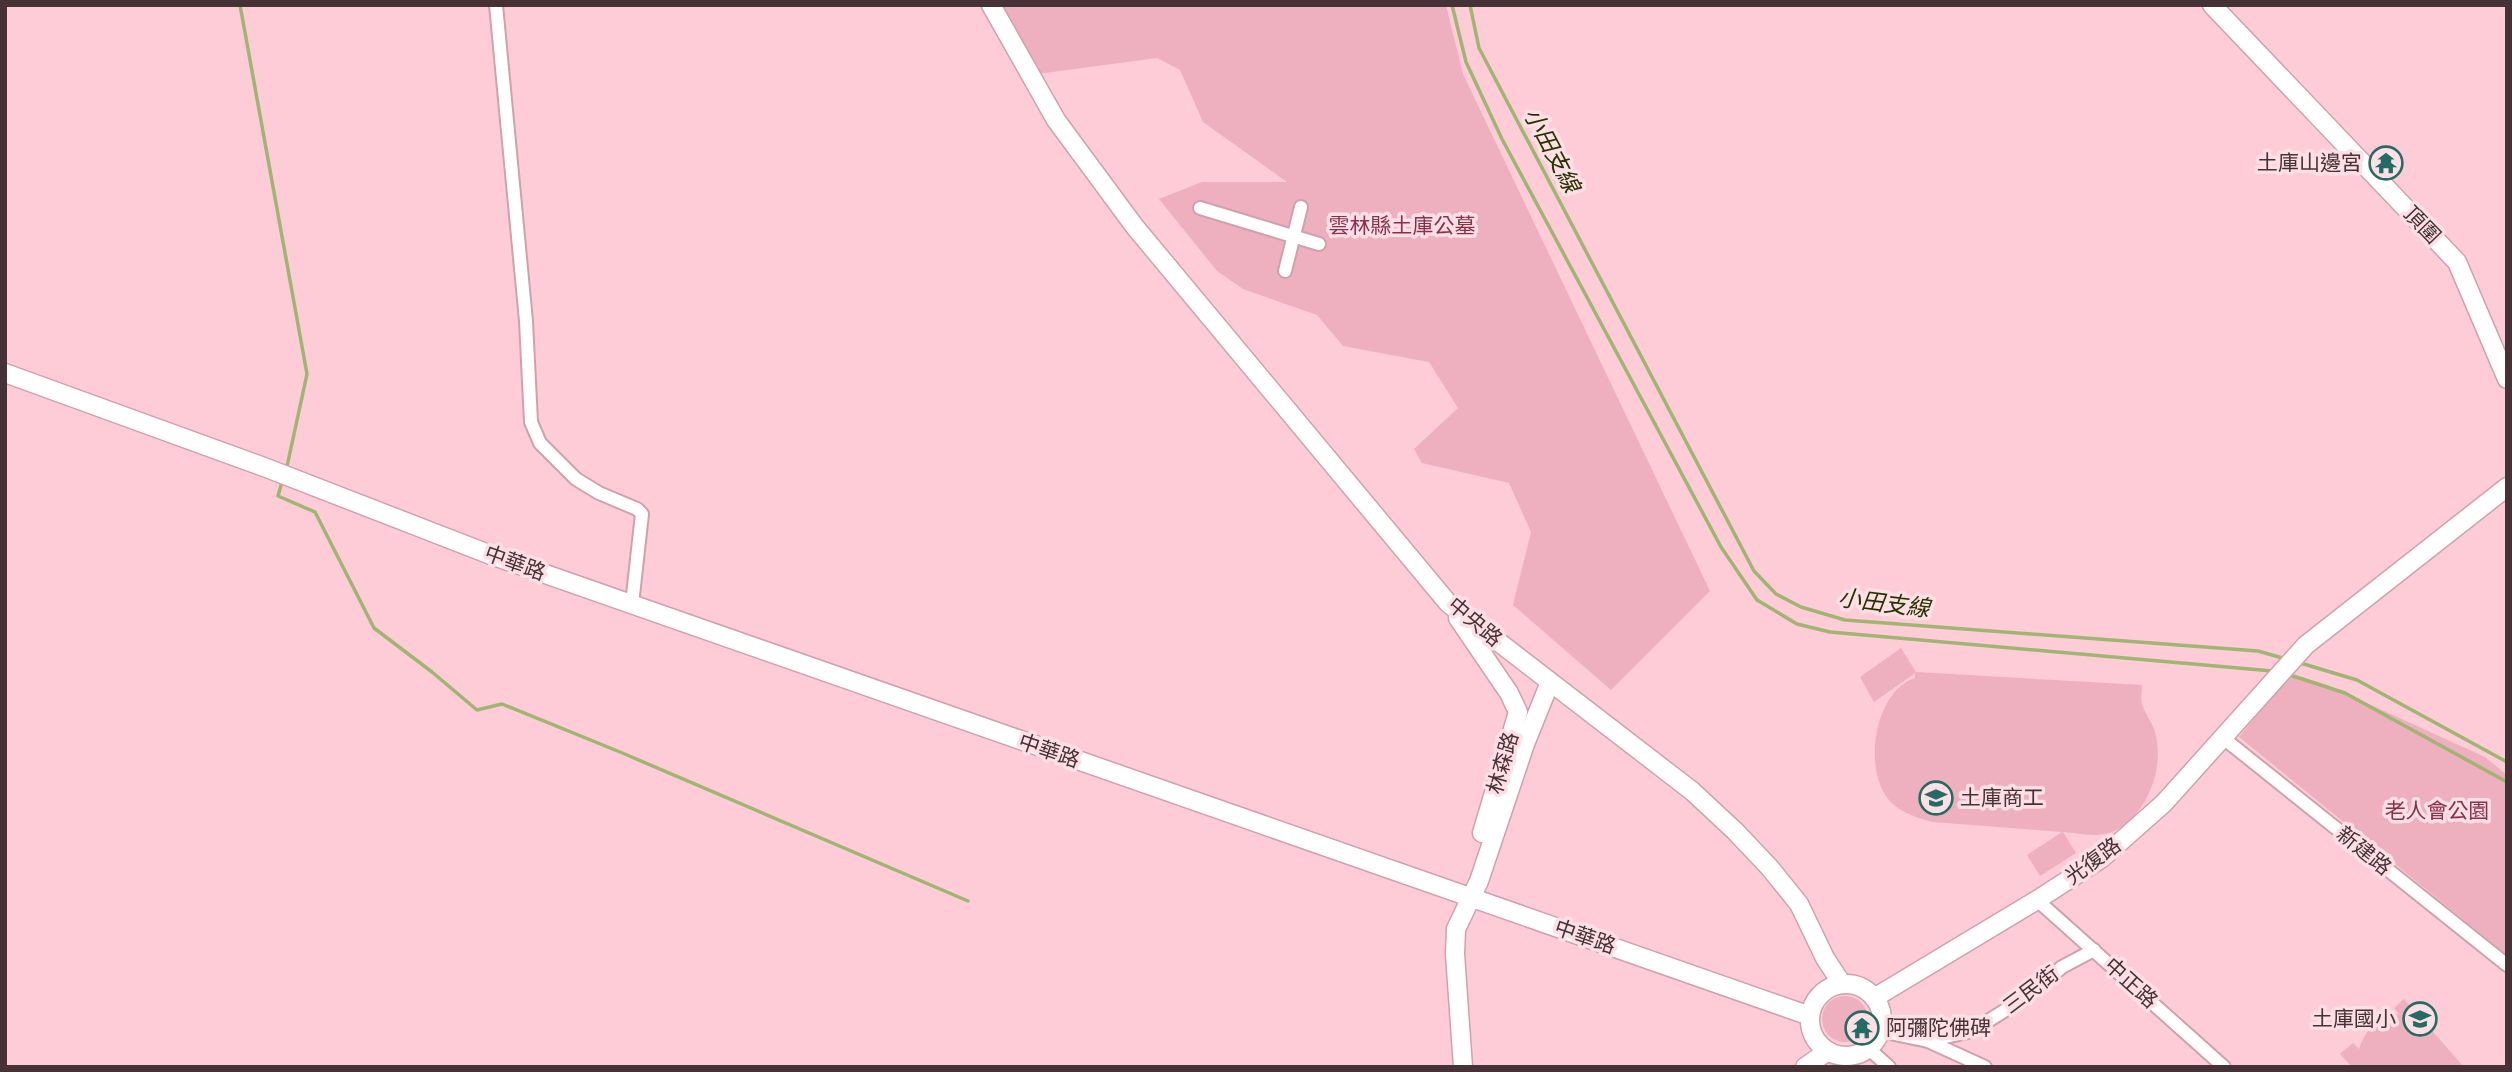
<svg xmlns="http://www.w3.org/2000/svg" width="2512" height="1072" viewBox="0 0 2512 1072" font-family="'Fira Sans','Noto Sans TC',sans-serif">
	<rect width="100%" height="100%" fill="#fdccd7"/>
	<g fill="#eeafbe">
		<polygon points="997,5 1446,5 1463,74 1710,591 1611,690 1513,605 1531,532 1509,483 1422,463 1414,449 1458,408 1429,362 1343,346 1317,315 1243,289 1217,271 1159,199 1202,182 1287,182 1203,122 1180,70 1157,58 1037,74"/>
		<path d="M1901 648 1916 672 2142 685C2142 692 2140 701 2143 707 2147 717 2154 725 2156 736 2164 771 2146 817 2112 832 2097 838 2078 833 2063 832L2076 853 2040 876 2027 855 2062 832 1932 822C1919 818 1904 814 1893 804 1861 776 1873 691 1915 678V673L1874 702 1860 677Z"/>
		<polygon points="2290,674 2325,684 2485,757 2507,775 2507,955 2239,737"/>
		<circle cx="1845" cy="1019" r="23"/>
		<path d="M2404 999 2464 1067H2352L2340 1054 2353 1043 2359 1049C2365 1030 2378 1016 2399 1014L2394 1008Z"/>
	</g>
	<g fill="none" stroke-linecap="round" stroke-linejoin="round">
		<g stroke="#a0b572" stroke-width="3.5">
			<polyline points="240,5 307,374 286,471"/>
			<polyline points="1452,5 1466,62 1502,139 1721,547 1757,600 1797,624 1830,632 2272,671"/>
			<polyline points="1470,5 1479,48 1754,571 1776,594 1801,607 1845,620 2258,651 2286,659"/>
			<polyline points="282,482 278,496 315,512 374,628 432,672 477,710 502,704 620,752 968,901"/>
			<polyline points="2297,662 2357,680 2507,762"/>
			<polyline points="2287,674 2345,693 2507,782"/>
		</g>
		<defs>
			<g id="street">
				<polyline points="496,5 526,321 531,422 540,443 576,479 599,493 637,509 642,514 632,604"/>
				<polyline points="1200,208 1319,244"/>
				<polyline points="1285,271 1301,207"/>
				<polyline points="2222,737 2507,965"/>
				<polyline points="2037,900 2224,1067"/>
				<polyline points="1880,1031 1928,1041 1985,1067"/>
				<polyline points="1928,1041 1972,1031 2023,999 2062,967 2094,950"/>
				<polyline points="1868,1048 1889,1067"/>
			</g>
			<g id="secondary">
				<polyline points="991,5 1056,120 1135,227 1448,603 1692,791 1735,831 1770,868 1799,904 1825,958 1842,984"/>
				<polyline points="2212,5 2457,262 2507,379"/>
				<polyline points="5,373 264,467 491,555 1810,1016"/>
				<polyline points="1458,618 1509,693 1518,712 1482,833"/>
				<circle cx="1846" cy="1020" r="36"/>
				<polyline points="1874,998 2037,900 2102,858 2164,803 2306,645 2507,487"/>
				<polyline points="1463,1067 1455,954 1456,929 1479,881 1525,744 1550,682"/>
				<polyline points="1805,1067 1828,1051"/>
			</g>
		</defs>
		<use href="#street" stroke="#d0a1ac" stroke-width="16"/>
		<use href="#secondary" stroke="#d0a1ac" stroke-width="21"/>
		<use href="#street" stroke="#fff" stroke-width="12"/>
		<use href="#secondary" stroke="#fff" stroke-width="18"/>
	</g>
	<defs>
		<symbol id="temple-ring" viewBox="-11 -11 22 22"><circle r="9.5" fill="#fddfe5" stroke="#246c62" stroke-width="1.5"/><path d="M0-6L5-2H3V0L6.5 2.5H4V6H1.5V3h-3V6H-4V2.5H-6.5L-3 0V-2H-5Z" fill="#246c62"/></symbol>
		<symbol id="school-ring" viewBox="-11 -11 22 22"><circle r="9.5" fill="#fddfe5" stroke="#246c62" stroke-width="1.5"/><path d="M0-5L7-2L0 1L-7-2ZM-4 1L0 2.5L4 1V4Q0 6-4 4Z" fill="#246c62"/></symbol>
	</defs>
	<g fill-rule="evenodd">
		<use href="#temple-ring" x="2367" y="144" width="38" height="38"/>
		<use href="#school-ring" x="1917" y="779" width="38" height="38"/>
		<use href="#school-ring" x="2401" y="1000" width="38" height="38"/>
		<use href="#temple-ring" x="1843" y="1009" width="38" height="38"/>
	</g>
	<g text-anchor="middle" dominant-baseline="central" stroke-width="7" stroke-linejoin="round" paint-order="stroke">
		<g font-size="21" fill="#453237" stroke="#fddfe5" text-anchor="end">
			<text x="2362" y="163">土庫山邊宮</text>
			<text x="1960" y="798" text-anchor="start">土庫商工</text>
			<text x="2396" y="1019">土庫國小</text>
			<text x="1886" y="1028" text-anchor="start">阿彌陀佛碑</text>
		</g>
		<g font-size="21" fill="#453237" stroke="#fddfe5">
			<text transform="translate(2422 225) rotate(46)">頂圍</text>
			<text transform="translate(515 563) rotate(20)">中華路</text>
			<text transform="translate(1475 622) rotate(40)">中央路</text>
			<text transform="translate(1049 751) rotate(19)">中華路</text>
			<text transform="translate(1503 763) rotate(-74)">林森路</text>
			<text transform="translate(2364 851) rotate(39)">新建路</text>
			<text transform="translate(2093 861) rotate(-36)">光復路</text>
			<text transform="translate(1585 937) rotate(19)">中華路</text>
			<text transform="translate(2131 983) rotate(42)">中正路</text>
			<text transform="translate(2031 990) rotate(-37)">三民街</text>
		</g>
		<g font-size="21" fill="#88304d" stroke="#fddfe5">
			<text x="1402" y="226">雲林縣土庫公墓</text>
			<text x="2437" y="811">老人會公園</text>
		</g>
		<g font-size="23" font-style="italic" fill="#273300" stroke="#fddfe5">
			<text transform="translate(1552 150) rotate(62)">小田支線</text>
			<text transform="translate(1884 603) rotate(7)">小田支線</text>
		</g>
	</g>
	<rect width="2512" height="1072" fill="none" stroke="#453237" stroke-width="14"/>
</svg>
